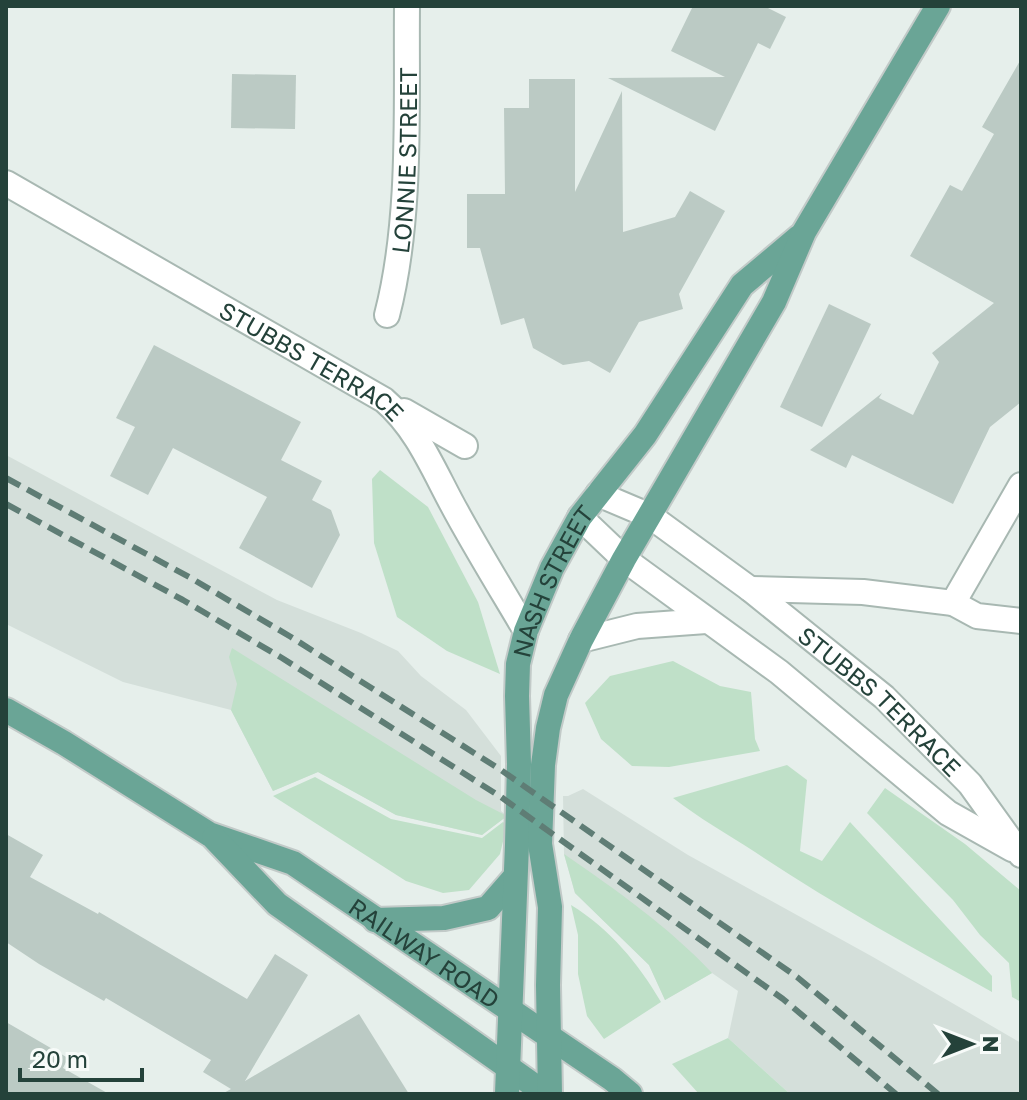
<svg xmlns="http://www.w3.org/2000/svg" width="1027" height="1100" viewBox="0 0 1027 1100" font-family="'Golos Text',sans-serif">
	<rect width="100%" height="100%" fill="#e6efeb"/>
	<g fill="#d4dfda">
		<polygon points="6,455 277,600 361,633 398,651 421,676 466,710 501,756 501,811 507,816 482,835 396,815 318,772 273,791 231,710 123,682 6,624"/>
		<polygon points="583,789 688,855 873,957 1021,1043 1021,1094 790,1094 728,1038 738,991 712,973 665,1000 649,965 575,893 564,854 563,796 568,796"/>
	</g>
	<g fill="#bfe0c8">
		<polygon points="380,470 428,507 478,602 500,674 447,651 397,617 374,543 372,479"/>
		<polygon points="232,648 476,800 507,816 482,835 396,815 318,772 273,791 231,710 237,684 229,657"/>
		<polygon points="673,661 720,686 751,692 755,739 760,751 669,767 632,766 601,739 585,703 610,676"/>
		<path d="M787 765 807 780 800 851 822 861 850 822 992 976V992C912 947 831 903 755 852 727 834 699 818 673 798Z"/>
		<polygon points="315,777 391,819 482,838 503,822 507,825 500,854 469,890 443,893 406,881 273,796"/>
		<polygon points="885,788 965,844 1021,891 1021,1002 1012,997 1009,963 980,935 953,900 867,813"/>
		<path d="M564 854C616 890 668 926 712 973L665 1000 649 965 575 893Z"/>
		<path d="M571 905C610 929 638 963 661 1002L604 1039 587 1016 578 974V935Z"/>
		<polygon points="728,1038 790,1094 699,1094 672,1064"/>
	</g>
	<g fill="#bbcac4">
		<polygon points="693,6 764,6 786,17 770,49 758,43 715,131 608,78 725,77 671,51"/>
		<polygon points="1021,59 1021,402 990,427 953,504 852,455 846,468 810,450 882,393 879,398 913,415 939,362 932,353 994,303 910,256 950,185 962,191 994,134 982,127"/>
		<polygon points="232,74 296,75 295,129 231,128"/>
		<polygon points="529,79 575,79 575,192 622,91 623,232 675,217 690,191 725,211 679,294 683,309 639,322 610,373 589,361 563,365 533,348 524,318 501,325 480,248 467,248 467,194 505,194 504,108 529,108"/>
		<polygon points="829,304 871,324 822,427 780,407"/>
		<polygon points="154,345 301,422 281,460 322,481 312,500 331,510 340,535 312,588 239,548 267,497 173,448 148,495 110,476 135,427 116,418"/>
		<polygon points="6,834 43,855 30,877 98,914 99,912 247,999 275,954 308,975 245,1081 359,1014 409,1094 222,1094 231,1089 203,1072 211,1060 106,998 104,1001 39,964 6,942"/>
		<polygon points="6,1022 68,1058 63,1068 109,1094 6,1094"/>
	</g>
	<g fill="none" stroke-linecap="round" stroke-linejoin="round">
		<defs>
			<g id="minor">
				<path id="s1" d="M6 183 384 400C419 430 435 474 457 513 479 553 503 592 526 631"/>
				<path id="s2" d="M387 315C412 219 406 105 407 6"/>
				<polyline points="404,411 465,446"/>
				<path id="s3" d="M598 494 650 516 750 589 884 697 970 784 1021 855"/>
				<polyline points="580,517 624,559 779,672 948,813 1012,849"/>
				<polyline points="750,589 863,592 953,603 977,616 1021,621"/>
				<polyline points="953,603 1021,485"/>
				<polyline points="581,640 637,626 706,621"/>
			</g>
			<g id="major">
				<path id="s4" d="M6 710 64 743 209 834 293 863 612 1079 630 1094"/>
				<polyline points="214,838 277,904 546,1094"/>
				<polyline points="375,920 444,918 488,908 515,877"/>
				<path id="s5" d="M507 1094 517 845 519 764 517 696 518 664 526 631 552 568 580 517 645 435 742 285 799 237"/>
				<polyline points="550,1094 548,985 550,907 540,844 543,765 548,728 556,695 581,640 624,559 774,302 804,232 938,6"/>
			</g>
		</defs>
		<use href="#minor" stroke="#a8b8b2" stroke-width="28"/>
		<use href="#major" stroke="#c2cac8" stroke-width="28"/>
		<use href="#minor" stroke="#fff" stroke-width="24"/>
		<use href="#major" stroke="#6aa596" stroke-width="24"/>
		<g stroke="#5f7d75" stroke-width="6" stroke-dasharray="16 8" stroke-linecap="butt">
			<polyline points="6,478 189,577 291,637 501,770 797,977 938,1094"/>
			<polyline points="6,504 183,600 282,658 501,797 783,999 896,1094"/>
		</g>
	</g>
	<g text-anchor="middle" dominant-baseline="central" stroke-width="8" stroke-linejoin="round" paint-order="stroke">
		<g font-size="24" fill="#24423a" stroke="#f7fbf9">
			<text stroke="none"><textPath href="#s2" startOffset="156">LONNIE STREET</textPath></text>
			<text stroke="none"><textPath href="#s1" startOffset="354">STUBBS TERRACE</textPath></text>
			<text stroke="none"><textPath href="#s5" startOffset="520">NASH STREET</textPath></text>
			<text stroke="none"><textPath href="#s3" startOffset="352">STUBBS TERRACE</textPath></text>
			<text stroke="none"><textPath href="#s4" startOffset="486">RAILWAY ROAD</textPath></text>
		</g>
	</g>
	<rect width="1027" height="1100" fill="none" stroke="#24423a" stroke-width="16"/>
	<g transform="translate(971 1044) rotate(90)" stroke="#f7fbf9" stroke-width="6" paint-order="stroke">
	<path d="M0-6L14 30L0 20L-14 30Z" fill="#24423a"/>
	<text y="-12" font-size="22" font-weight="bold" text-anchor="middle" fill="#24423a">N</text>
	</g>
	<path d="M20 1068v12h122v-12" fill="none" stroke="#24423a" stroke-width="4"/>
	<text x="32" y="1068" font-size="24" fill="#24423a" stroke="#f7fbf9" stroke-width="6" paint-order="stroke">20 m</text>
</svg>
